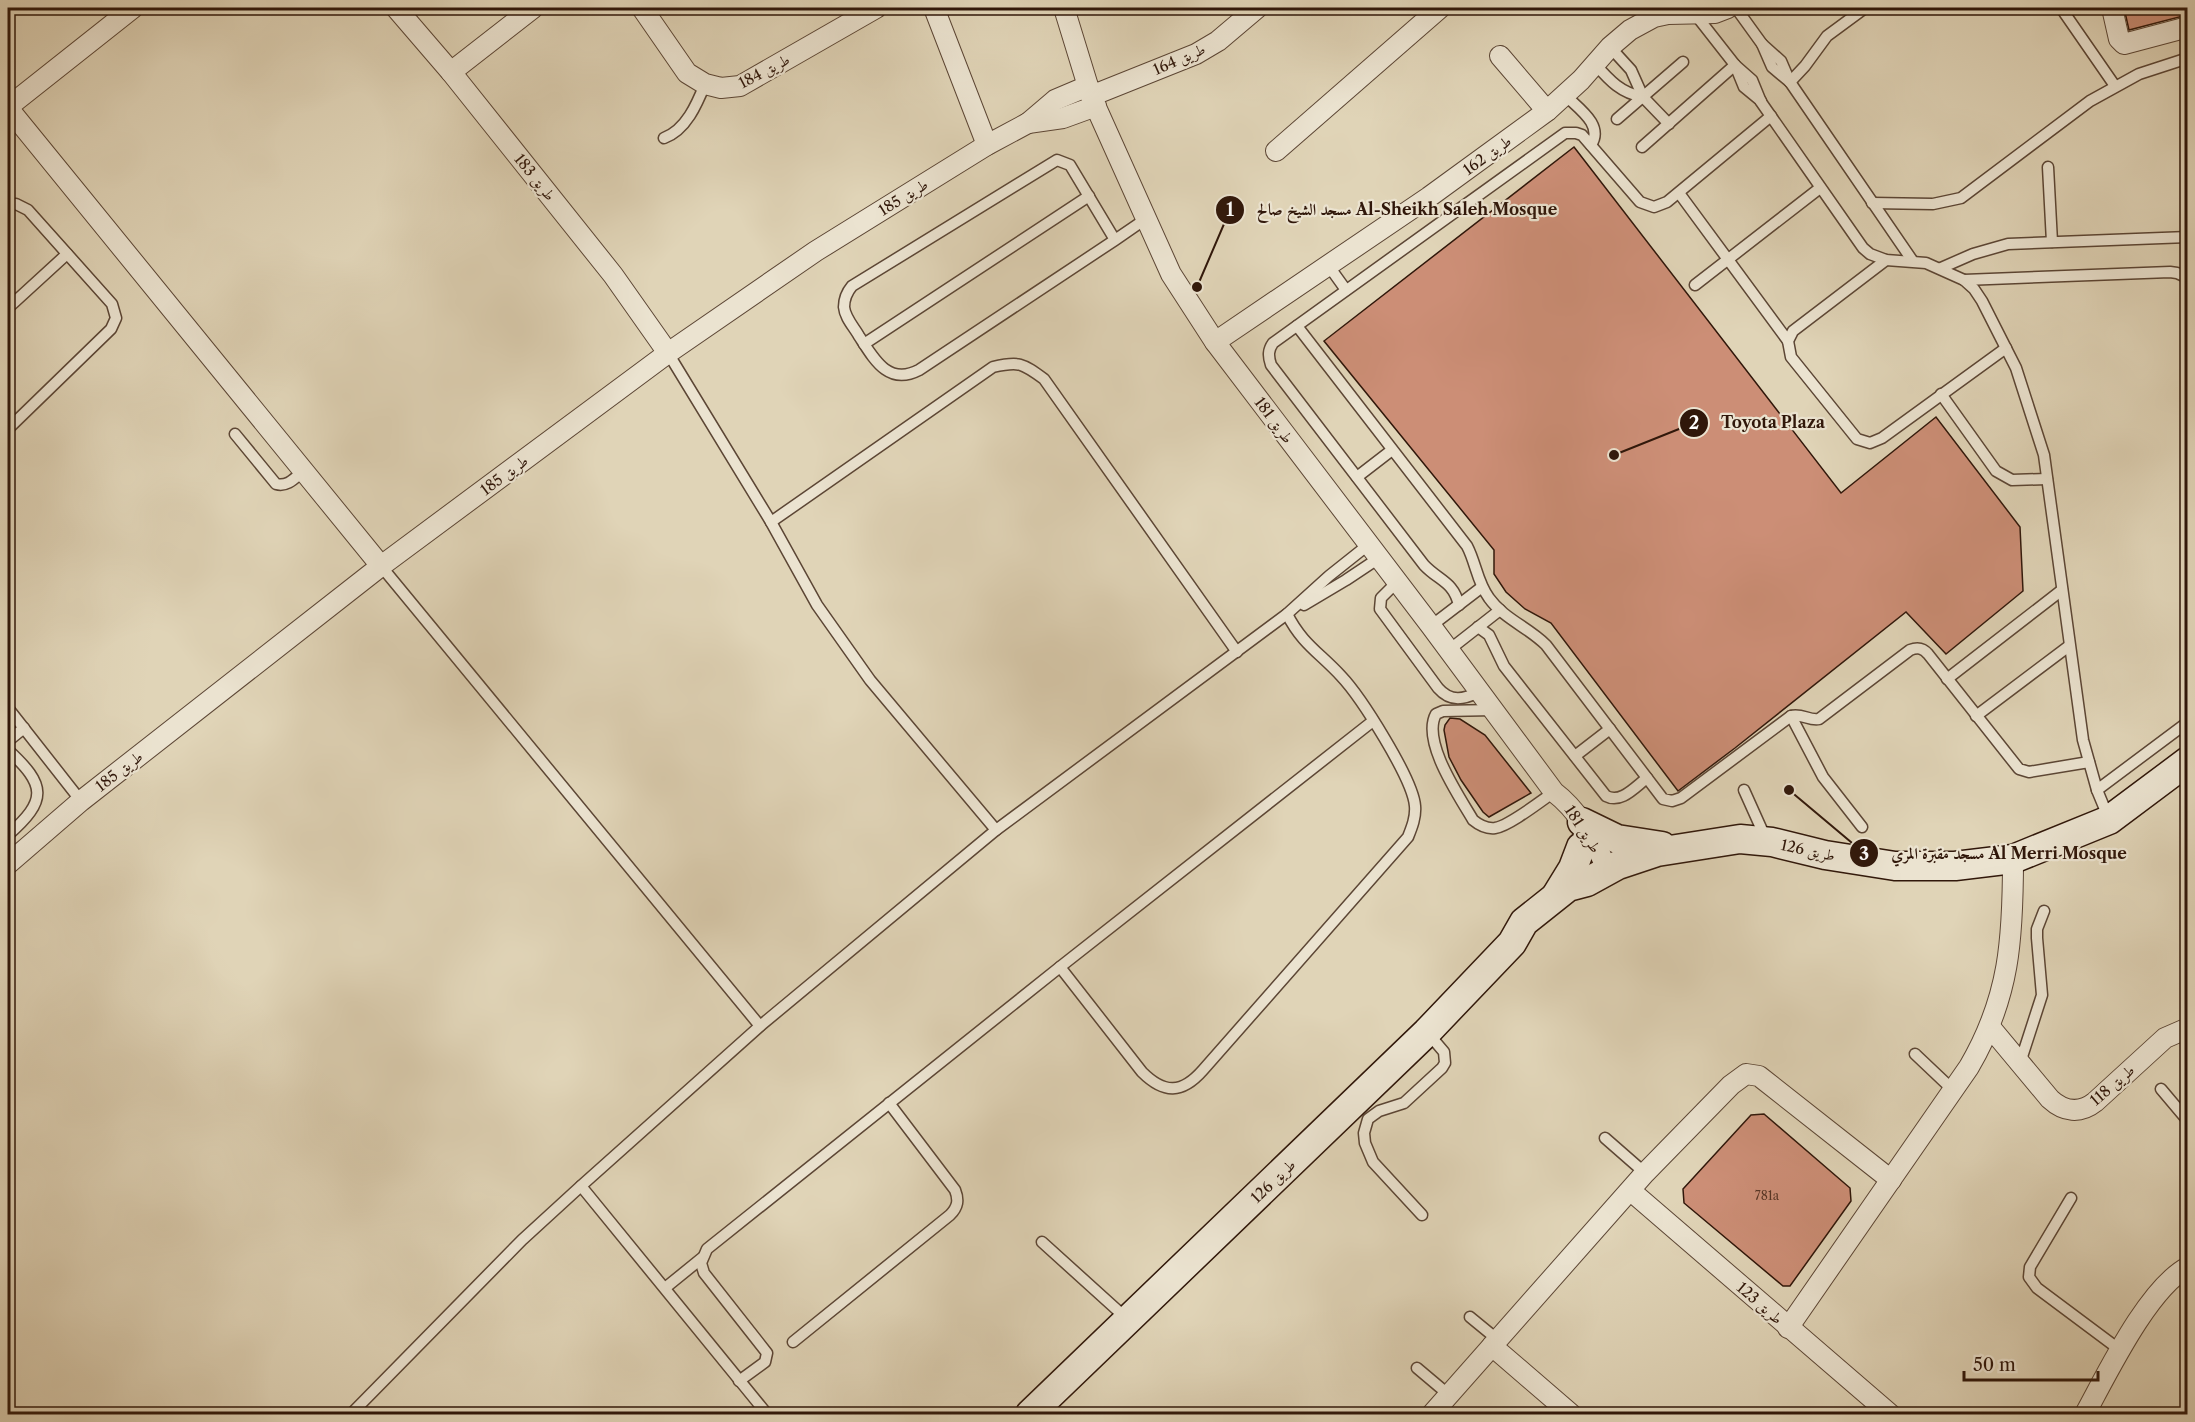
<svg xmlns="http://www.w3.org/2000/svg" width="2195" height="1422" viewBox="0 0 2195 1422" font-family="'Libre Caslon Text',Amiri,serif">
	<rect width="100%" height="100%" fill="#e0d4b7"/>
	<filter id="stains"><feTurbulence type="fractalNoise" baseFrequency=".00333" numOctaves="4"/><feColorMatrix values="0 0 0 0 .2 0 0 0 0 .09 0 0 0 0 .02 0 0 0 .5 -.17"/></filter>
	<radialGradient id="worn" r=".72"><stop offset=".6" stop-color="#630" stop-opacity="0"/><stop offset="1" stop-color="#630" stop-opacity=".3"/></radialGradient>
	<g fill="#cc8e76" stroke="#30170a" stroke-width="1.5">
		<polygon points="2124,8 2187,8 2187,15 2129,30"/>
		<polygon points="1574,147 1841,493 1936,417 2020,527 2023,591 1946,654 1906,612 1735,748 1678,791 1551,623 1525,609 1506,592 1494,574 1494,550 1324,341"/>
		<polygon points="1450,718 1460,719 1485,735 1531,793 1489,817 1483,812 1461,780 1449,757 1444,730 1445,725"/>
		<polygon points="1764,1114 1850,1188 1851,1201 1790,1286 1783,1286 1684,1203 1683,1189 1751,1115"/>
	</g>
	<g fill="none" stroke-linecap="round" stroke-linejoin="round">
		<defs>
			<g id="lane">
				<polyline points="1736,8 1762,44 1772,67 1790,82"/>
				<polyline points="2061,8 2115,86"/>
				<polyline points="1695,14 1735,65 1752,80 1761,102 1863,248 1870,254 1886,260 1926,263 1964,280 1974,289 1982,301 2016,368 2044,455 2083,740 2097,790 2109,819"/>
				<polyline points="1762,44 1781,61 1790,82 1912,260"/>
				<polyline points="1610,47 1631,70 1643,97 1669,124"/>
				<path d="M1595 64C1610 81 1621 93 1643 97"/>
				<polyline points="1735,65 1744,87 1761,101"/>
				<polyline points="1790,82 1805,66 1827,36 1865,8"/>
				<path d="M1565 95C1579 109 1604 125 1591 145"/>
				<polyline points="1617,119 1683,62"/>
				<path d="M664 138C686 130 697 104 705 84"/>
				<polyline points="1642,147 1735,65"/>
				<polyline points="2048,167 2052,242"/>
				<polyline points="1679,193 1788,341"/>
				<polyline points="1872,203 1933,204 1961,198 2090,101 2139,74 2182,60"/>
				<polyline points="8,205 16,204 28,210 112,304 116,318 111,329 8,429"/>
				<path d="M1115 240 1070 165 1057 160 852 286C847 292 844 298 844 307 845 318 854 327 859 336 874 359 888 386 919 370L1115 240 1147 218"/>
				<polyline points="1886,260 1793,331 1788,341 1791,357 1857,439 1870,443 1882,438 2006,348"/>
				<polyline points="1328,265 1346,290"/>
				<polyline points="1941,268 1973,254 2008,244 2188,237"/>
				<polyline points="1964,280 2170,272 2177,273 2188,278"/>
				<polyline points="1695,285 1820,188"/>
				<polyline points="8,308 67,254"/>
				<path d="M1297 326 1467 546C1476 563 1477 582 1489 598 1504 619 1528 627 1546 645L1663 799 1672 801 1681 798 1791 716C1802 713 1809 721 1819 719L1910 650C1918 647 1923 648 1928 654L2019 769 2029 772 2089 762"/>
				<polyline points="864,344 1089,196"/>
				<path d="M668 353 771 522 993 367C1019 361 1022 363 1044 379L1237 652"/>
				<polyline points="1941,394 1996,471 2012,480 2047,479"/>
				<path d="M235 434 276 484C287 487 294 479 302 472"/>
				<polyline points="1357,477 1392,450"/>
				<polyline points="771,522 817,605 870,680 996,830"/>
				<polyline points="381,566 760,1026"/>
				<path d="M1397 582 1381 598 1380 609 1438 688C1451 703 1464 699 1480 692"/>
				<polyline points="1304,605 1346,580 1379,558"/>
				<path d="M1459 605C1453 581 1439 581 1424 565L1271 365C1268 356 1268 350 1273 343L1565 133H1576L1582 135 1640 202 1654 207 1667 202 1771 116"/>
				<polyline points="1431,626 1482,587"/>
				<path d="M1478 627 1489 635 1504 666 1606 796C1621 804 1635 787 1647 778"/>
				<polyline points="1449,650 1500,610"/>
				<polyline points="1947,679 2062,590"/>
				<polyline points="8,708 81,801"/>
				<path d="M1494 710 1443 711 1436 714C1421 741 1459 796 1473 820 1479 825 1486 829 1495 828 1509 826 1541 801 1554 792"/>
				<polyline points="1791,716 1823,777 1862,827"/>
				<polyline points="1976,716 2069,646"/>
				<polyline points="8,741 24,728"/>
				<path d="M8 750C46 785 48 800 8 835"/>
				<polyline points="1575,756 1610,729"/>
				<polyline points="1744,790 1766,839"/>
				<polyline points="2097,790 2188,722"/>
				<path d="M1060 967 1142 1072C1164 1094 1182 1094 1203 1070L1408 837C1412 827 1416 817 1415 806 1413 779 1361 697 1341 676 1320 653 1302 644 1287 614"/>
				<polyline points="1915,1054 1953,1090"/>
				<polyline points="2020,1063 2042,995 2037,938 2037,929 2044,911"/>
				<polyline points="2161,1089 2188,1121"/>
				<polyline points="1605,1138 1645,1173"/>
				<polyline points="581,1186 767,1414"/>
				<polyline points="2071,1198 2030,1267 2029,1277 2037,1288 2120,1350"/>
				<polyline points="1422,1215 1373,1162 1365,1143 1364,1133 1368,1119 1379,1111 1404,1103 1442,1068 1445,1063 1444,1052 1427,1032"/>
				<polyline points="1042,1242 1126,1318"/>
				<polyline points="665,1288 702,1258"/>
				<polyline points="1470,1317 1498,1340"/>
				<path d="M793 1342 950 1215C958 1207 959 1200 955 1190L889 1103"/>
				<polyline points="1417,1368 1449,1395"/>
				<polyline points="739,1381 765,1362 767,1353 704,1273 701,1263 707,1249 1060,967 1373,721"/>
				<polyline points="351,1414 522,1240 581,1186 760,1026 996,830 1287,614 1329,576 1368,545"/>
			</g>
			<g id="street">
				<polyline points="396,8 451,72 613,275 668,353"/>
				<polyline points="642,8 687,73 705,84 721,88 740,86 876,8"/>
				<polyline points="934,8 987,145"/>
				<path d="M1064 8 1091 96 1171 274 1215 342 1431 626 1554 792C1579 811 1596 842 1607 870"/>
				<polyline points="2112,8 2119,39 2124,44 2188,27"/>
				<polyline points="1500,56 1547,111"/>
				<polyline points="451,72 533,8"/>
				<polyline points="1091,96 1196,54 1218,41 1257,8"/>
				<polyline points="8,107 133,8"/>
				<polyline points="8,108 381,566"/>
				<polyline points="1028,123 1063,118 1096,106"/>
				<polyline points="1276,151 1440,8"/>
				<polyline points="1215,342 1429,197 1547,111 1581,80 1610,47 1630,30 1654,17 1668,14 1715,13 1728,8"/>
				<polyline points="8,864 81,801 381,566 668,353 816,251 987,145 1028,123 1055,100 1088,86"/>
				<path d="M1990 1027 2050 1099C2064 1112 2080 1114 2095 1102L2165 1038 2188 1028"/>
				<polyline points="1631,1191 1890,1414"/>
				<path d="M1788 1328 1969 1067C2010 997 2013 938 2013 859"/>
				<polyline points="1492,1346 1571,1414"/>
				<polyline points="1432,1414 1645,1173 1731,1085 1746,1074 1759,1076 1891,1180"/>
				<path d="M2085 1414C2107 1374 2148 1288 2188 1267"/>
			</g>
			<g id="secondary">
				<polyline points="1582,822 1617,839 1662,846"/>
				<polyline points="1557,894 1573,868 1581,847"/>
				<polyline points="1030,1414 1427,1032 1512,943 1524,922 1568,887 1587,882 1618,865 1657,852 1740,839 1772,842 1825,855 1895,866 1955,866 2013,859 2109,820 2188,761"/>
			</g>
		</defs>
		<use href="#lane" stroke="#5c4635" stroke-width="13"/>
		<use href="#street" stroke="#5c4635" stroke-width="22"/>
		<use href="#secondary" stroke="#30170a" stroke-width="31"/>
		<use href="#lane" stroke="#ebe3d0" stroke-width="10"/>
		<use href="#street" stroke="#ebe3d0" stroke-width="20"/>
		<use href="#secondary" stroke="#ebe3d0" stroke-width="28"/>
	</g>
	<g text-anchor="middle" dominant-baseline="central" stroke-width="4.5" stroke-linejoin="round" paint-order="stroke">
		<g font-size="12" fill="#573525">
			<text x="1767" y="1195">781a</text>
		</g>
		<g font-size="15" fill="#30170a" stroke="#ebe3d0">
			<text transform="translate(1179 59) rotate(-24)">طريق 164</text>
			<text transform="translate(764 71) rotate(-28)">طريق 184</text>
			<text transform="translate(1487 155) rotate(-36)">طريق 162</text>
			<text transform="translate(535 177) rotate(51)">طريق 183</text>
			<text transform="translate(903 197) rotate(-32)">طريق 185</text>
			<text transform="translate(1274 420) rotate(53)">طريق 181</text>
			<text transform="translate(504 475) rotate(-37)">طريق 185</text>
			<text transform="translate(119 771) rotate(-38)">طريق 185</text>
			<text transform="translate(1583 829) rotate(57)">طريق 181</text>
			<text transform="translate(1808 850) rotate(12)">طريق 126</text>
			<text transform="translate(2112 1085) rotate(-41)">طريق 118</text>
			<text transform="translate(1273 1181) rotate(-44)">طريق 126</text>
			<text transform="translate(1760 1303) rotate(41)">طريق 123</text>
		</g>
	</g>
	<path fill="none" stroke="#30170a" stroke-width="2" d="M1197 287L1230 210M1614 455L1694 423M1789 790L1864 853"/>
	<g fill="#30170a" stroke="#ebe3d0" stroke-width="2">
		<circle cx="1197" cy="287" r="6"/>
		<circle cx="1614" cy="455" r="6"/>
		<circle cx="1789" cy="790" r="6"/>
		<circle cx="1230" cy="210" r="15"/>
		<circle cx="1694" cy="423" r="15"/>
		<circle cx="1864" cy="853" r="15"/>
	</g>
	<g font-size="18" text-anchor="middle" font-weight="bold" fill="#fff">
		<text x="1230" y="216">1</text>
		<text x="1694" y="429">2</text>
		<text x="1864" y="860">3</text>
	</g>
	<g font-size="16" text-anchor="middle" font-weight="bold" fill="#30170a" stroke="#ebe3d0" stroke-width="4.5" stroke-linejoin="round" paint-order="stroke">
		<text x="1407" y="215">مسجد الشيخ صالح Al-Sheikh Saleh Mosque</text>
		<text x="1773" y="428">Toyota Plaza</text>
		<text x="2009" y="859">مسجد مقبرة المري Al Merri Mosque</text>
	</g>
	<rect width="2195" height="1422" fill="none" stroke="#e0d4b7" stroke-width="30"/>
	<rect x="9" y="9" width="2177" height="1404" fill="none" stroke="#30170a" stroke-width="3"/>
	<rect x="15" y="15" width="2165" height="1392" fill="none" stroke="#30170a" stroke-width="1.5"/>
	<path d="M1964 1371v9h134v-9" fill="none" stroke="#30170a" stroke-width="3"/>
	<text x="1973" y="1371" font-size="18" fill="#30170a" stroke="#ebe3d0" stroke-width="4.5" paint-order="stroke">50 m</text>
	<rect width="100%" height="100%" filter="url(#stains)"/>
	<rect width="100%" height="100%" fill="url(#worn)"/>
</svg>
